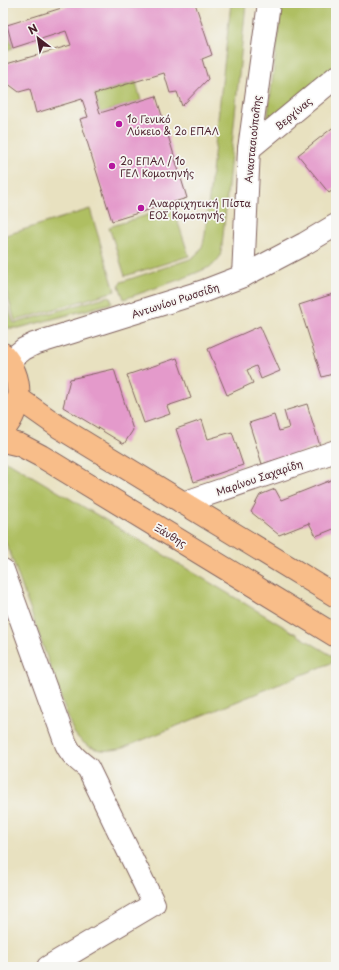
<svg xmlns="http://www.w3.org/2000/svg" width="339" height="970" viewBox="0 0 339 970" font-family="'Playpen Sans',sans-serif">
	<rect width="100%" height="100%" fill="#f6f6f2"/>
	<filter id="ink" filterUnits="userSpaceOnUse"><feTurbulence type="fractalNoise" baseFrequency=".025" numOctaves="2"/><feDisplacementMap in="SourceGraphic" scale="8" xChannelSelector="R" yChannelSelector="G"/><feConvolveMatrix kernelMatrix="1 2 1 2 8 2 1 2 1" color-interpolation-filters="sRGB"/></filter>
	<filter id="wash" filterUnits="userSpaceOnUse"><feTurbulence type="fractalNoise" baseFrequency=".012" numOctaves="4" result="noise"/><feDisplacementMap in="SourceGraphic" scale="16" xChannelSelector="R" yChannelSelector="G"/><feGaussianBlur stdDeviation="0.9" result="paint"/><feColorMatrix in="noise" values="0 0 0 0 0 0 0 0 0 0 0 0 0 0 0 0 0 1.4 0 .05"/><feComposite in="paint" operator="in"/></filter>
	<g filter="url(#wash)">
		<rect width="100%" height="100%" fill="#e8e1c0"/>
		<g fill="#afbf62" stroke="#7c6f46">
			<path d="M231 3H246L222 246 220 257 212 266 184 278 124 299 119 286 121 282 190 259C201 252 203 247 205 234Z"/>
			<polygon points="282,3 336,3 336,68 267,123"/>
			<polygon points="7,25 13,48 3,51 3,29"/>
			<polygon points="136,82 141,101 100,113 94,94"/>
			<polygon points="173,207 189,256 125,276 109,227"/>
			<polygon points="90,209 115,291 15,321 3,280 3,236"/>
			<polygon points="108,296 110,297 112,303 19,328 5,328 3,325 3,308 8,306 13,322 16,323"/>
			<path d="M3 460 12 464 336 658V661L123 748C104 753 88 751 75 734 73 731 71 726 70 723L12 558 3 536Z"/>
		</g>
		<g id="blocks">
			<g fill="#e49acb">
				<polygon points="67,3 195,3 212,55 202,59 208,79 182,106 177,92 170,93 164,73 94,94 100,113 156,96 187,198 112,221 80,119 88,117 82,99 36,113 30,89 19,92 3,80 3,65 71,45 66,31 13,48 7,25 68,6"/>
				<polygon points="336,125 336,188 329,193 298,155"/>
				<polygon points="333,294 336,305 336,373 322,377 299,305"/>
				<polygon points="260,326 280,371 261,379 256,366 247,370 253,383 227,395 208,349"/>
				<polygon points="177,358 191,398 167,406 170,414 144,423 127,375"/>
				<polygon points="114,369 133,430 124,444 63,407 70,379"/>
				<polygon points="307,404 320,446 262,464 249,423 274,415 279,431 289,428 284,411"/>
				<polygon points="202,420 208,439 232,432 243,465 194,482 176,429"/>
				<polygon points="336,478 336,528 316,536 309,523 279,535 251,512 260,495 275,489 281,500"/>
			</g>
		</g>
	</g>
	<g filter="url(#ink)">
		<use href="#blocks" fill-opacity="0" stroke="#81635f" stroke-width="1"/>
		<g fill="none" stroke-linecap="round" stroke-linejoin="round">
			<defs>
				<g id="minor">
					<polyline points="249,149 336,77"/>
					<polyline points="243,276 249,149 269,3"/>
					<polyline points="9,361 24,349 34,344 204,291 243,276 304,244 336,225"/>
					<polyline points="183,503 336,451"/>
					<path d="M3 570 66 744C71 755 79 761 88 768L154 904 48 967"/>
				</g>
				<g id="major">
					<path d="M3 354C24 378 23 407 3 431"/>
					<polyline points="18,398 59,427 336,596"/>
					<polyline points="3,441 20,445 41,456 336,636"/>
				</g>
			</defs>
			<use href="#minor" stroke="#81635f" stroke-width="24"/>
			<use href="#major" stroke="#81635f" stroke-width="24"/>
			<use href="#minor" stroke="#fff" stroke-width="22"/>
			<use href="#major" stroke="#f8bd89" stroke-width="22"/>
		</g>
	</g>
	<g fill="#b5179e" stroke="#f6f6f2" stroke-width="1.5">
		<circle cx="119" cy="124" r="4"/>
		<circle cx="112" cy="166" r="4"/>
		<circle cx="141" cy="208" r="4"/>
	</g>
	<g text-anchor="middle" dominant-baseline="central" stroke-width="3.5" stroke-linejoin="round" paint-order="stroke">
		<g font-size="10" fill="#4a1f2b" stroke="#f6f6f2">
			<text transform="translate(293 113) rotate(-40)">Βεργίνας</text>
			<text transform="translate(252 139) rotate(-84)">Αναστασιούπολης</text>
			<text transform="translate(175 300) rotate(-18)">Αντωνίου Ρωσσίδη</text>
			<text transform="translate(259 477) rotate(-19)">Μαρίνου Σαχαρίδη</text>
			<text transform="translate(171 535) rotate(31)">Ξάνθης</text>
		</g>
		<g font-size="10" fill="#4a1f2b" stroke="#f6f6f2" text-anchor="start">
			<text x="127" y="118">1ο Γενικό<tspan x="127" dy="12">Λύκειο &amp; 2ο ΕΠΑΛ</tspan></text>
			<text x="120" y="160">2ο ΕΠΑΛ / 1ο<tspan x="120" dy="12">ΓΕΛ Κομοτηνής</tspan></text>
			<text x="149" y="202">Αναρριχητική Πίστα<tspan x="149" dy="12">ΕΟΣ Κομοτηνής</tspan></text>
		</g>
	</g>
	<rect width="339" height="970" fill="none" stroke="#f6f6f2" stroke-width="16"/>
	<g transform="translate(38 38) rotate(329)" stroke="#f6f6f2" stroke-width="3" paint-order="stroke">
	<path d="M0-3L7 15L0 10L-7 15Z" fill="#4a1f2b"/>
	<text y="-6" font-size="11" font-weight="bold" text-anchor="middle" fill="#4a1f2b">N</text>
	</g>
</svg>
